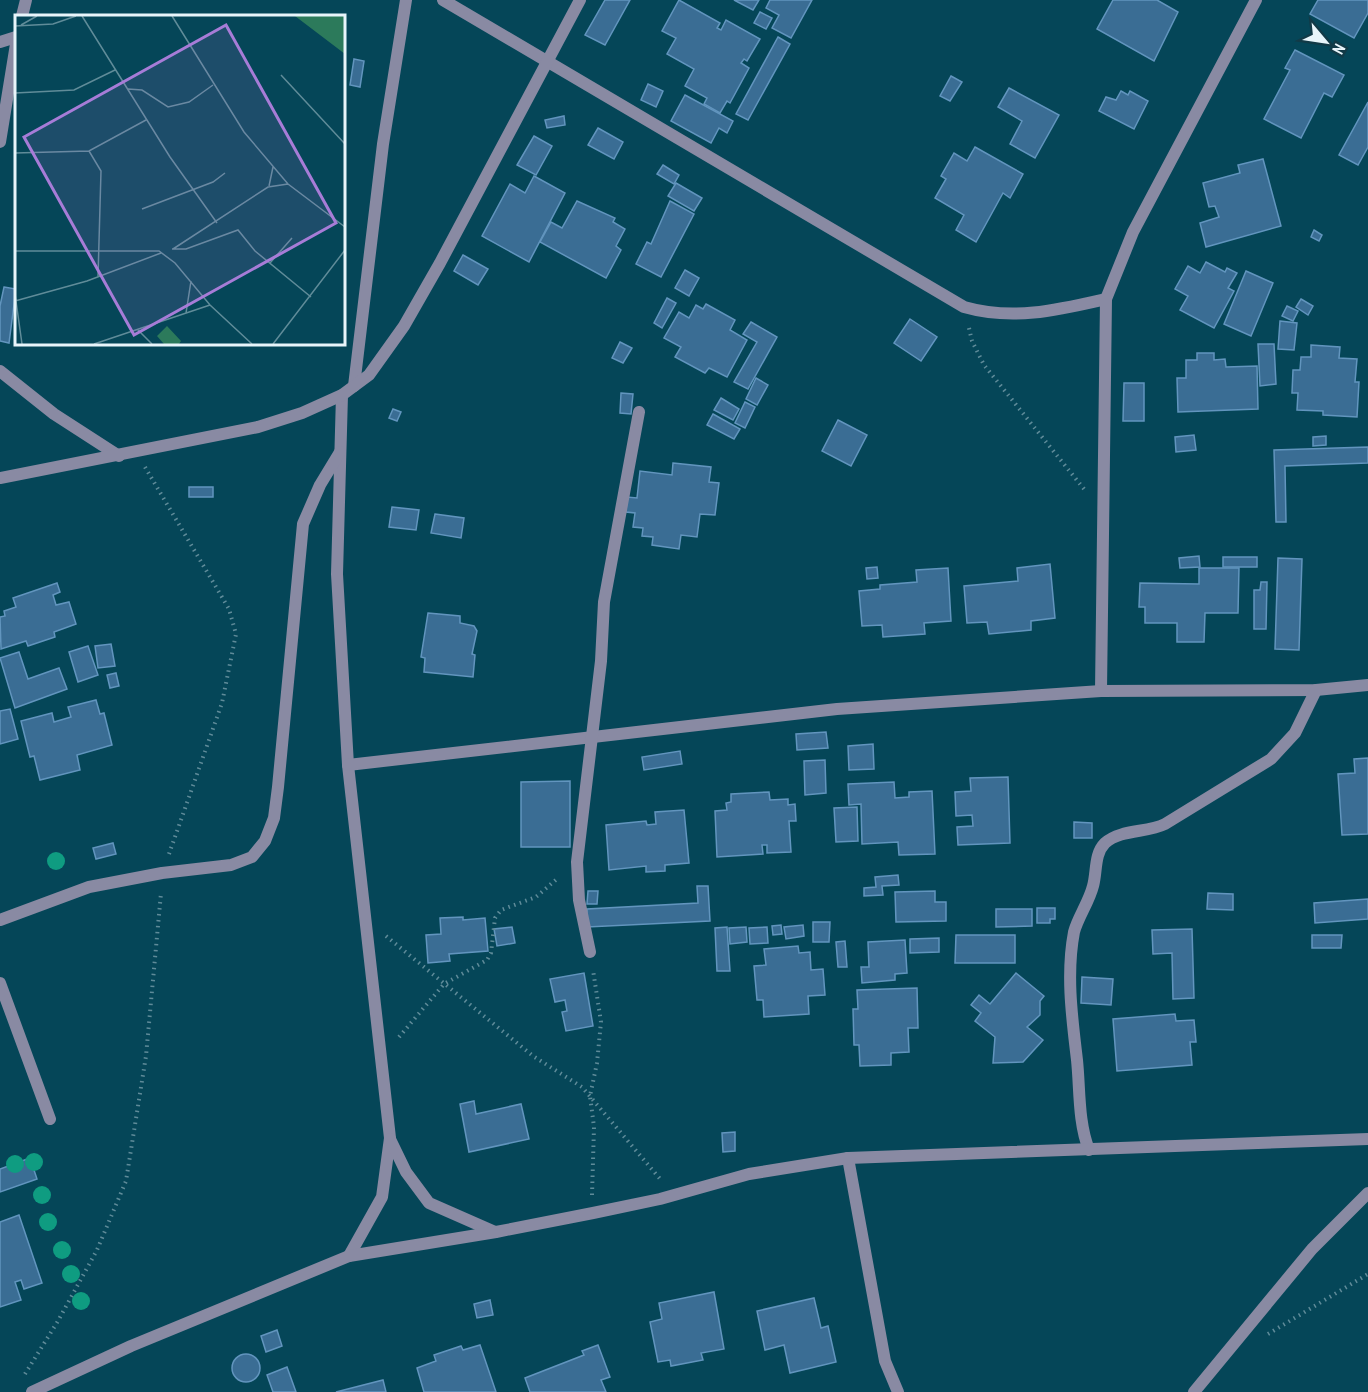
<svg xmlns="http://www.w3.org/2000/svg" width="1368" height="1392" viewBox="0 0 1368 1392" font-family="'PT Sans Narrow',sans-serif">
	<rect width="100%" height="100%" fill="#054658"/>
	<g fill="#3a6d94" stroke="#6295be" stroke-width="1.5">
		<polygon points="605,0 630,0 605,45 585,35"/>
		<polygon points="679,0 720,23 717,28 721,30 726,20 760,39 747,61 744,59 741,63 749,68 730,103 727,101 720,113 704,104 707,98 685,86 694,69 667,54 676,38 662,31"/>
		<polygon points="734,0 759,0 753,10"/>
		<polygon points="770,0 812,0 791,38 772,28 779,15 766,8"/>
		<polygon points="1113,0 1157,0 1178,12 1154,61 1097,29"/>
		<polygon points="1318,0 1368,0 1368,13 1354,38 1310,14"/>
		<polygon points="760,12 772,18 766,29 754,23"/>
		<polygon points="778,37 790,44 748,120 736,114"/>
		<polygon points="1295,50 1344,75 1332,97 1324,93 1301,138 1264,119 1290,70 1285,68"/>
		<polygon points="354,59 364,61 360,87 350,85"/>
		<polygon points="951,76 962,82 950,101 940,96"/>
		<polygon points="648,84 663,91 656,107 641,100"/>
		<polygon points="1009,88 1059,115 1035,158 1010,144 1022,121 998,107"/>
		<polygon points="1121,91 1128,95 1130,91 1148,101 1134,129 1099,111 1106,97 1116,100"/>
		<polygon points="685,95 733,121 727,133 719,128 711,143 671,121"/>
		<polygon points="1368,102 1368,147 1358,165 1339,155"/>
		<polygon points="564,116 565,125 547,128 545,120"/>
		<polygon points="598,128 623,142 614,159 588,145"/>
		<polygon points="534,136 552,146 536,175 517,165"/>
		<polygon points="975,147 1023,174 1010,198 1003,193 976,242 956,230 964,215 935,198 946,179 941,176 954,153 967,161"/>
		<polygon points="1263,159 1281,226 1206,247 1200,223 1219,217 1215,206 1209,207 1203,183 1240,173 1238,165"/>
		<polygon points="663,165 679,175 674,184 657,174"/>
		<polygon points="534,176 565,193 529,262 482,236 510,184 525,193"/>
		<polygon points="676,183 702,198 694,211 668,196"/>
		<polygon points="577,201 615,218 613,222 625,229 616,246 621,250 606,278 540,242 551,222 562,228"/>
		<polygon points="670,201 694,214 661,277 636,264 647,242 651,244"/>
		<polygon points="1314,230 1322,235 1319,241 1311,237"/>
		<polygon points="463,255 488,269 478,285 454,271"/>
		<polygon points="1206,262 1225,272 1227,268 1237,273 1228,288 1234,291 1214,328 1180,310 1188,296 1175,289 1188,266 1200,273"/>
		<polygon points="685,270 699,278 689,296 675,288"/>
		<polygon points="1246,271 1273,283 1251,336 1224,324"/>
		<polygon points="4,287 16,289 9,343 0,341 0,306"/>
		<polygon points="667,298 676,303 662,328 654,323"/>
		<polygon points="1301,299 1313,306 1308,315 1296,307"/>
		<polygon points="706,304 735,320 730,330 747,340 727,377 709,368 705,373 675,357 681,347 664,338 679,312 689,318 696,305 703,309"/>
		<polygon points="1287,306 1298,311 1293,321 1282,316"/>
		<polygon points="910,319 937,337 921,361 894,343"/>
		<polygon points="1280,321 1297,323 1294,350 1278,349"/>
		<polygon points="751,322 777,337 748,389 734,382 757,342 743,334"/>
		<polygon points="620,342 632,348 623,363 612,358"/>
		<polygon points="1258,344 1274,344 1276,384 1260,386"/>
		<polygon points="1311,345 1340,347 1339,358 1357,359 1355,382 1359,382 1357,417 1323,415 1323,411 1297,410 1298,393 1292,393 1293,370 1300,370 1301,357 1311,357"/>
		<polygon points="1197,353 1214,353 1214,360 1225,359 1226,367 1257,366 1258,409 1178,412 1177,378 1186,378 1186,360 1197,360"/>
		<polygon points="756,378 768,385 757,405 746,399"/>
		<polygon points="1124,383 1144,383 1144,421 1123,421"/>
		<polygon points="621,393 633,394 631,414 620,413"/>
		<polygon points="721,398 739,409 733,420 714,410"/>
		<polygon points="745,402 755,407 745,428 735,423"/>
		<polygon points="393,409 401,412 397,421 389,418"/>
		<polygon points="713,414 740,429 734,439 707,425"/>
		<polygon points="838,420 867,435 851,466 822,451"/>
		<polygon points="1194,435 1196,450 1176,452 1175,437"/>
		<polygon points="1326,436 1326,445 1313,446 1313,437"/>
		<polygon points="1368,447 1368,463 1285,466 1286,522 1276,522 1274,450"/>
		<polygon points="673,463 711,467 709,482 719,483 715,515 700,514 697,537 681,535 679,549 652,545 653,537 642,536 643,528 633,527 635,513 626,512 627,497 637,498 640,471 672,475"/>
		<rect x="189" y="487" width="24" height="10"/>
		<polygon points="392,507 419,510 416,530 389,527"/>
		<polygon points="435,514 464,518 461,538 431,533"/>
		<polygon points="1199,556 1200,567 1180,568 1179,558"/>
		<rect x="1223" y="557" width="34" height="10"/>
		<polygon points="1278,558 1302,559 1299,650 1275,649"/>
		<polygon points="1050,564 1055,618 1031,621 1031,630 989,634 987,622 967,623 964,586 1018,581 1017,568"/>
		<polygon points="877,567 878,578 867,579 866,568"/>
		<polygon points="948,568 951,621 924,623 925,634 883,637 882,625 862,626 859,591 880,589 880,585 917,582 916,570"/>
		<polygon points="1199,568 1239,568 1238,613 1205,613 1204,642 1177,642 1177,623 1145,623 1145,607 1139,607 1140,583 1199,584"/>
		<polygon points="1261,582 1267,582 1266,629 1254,629 1254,590 1260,590"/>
		<polygon points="57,583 60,592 53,595 56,605 69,602 76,624 54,632 55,637 28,646 26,641 1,649 0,617 5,616 4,611 16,607 13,598"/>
		<polygon points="428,613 460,616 460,623 474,626 477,631 472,654 475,655 473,677 424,672 425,658 421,657"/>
		<polygon points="111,644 115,666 98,668 95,646"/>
		<polygon points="88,646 98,675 78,682 69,652"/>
		<polygon points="19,652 28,679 59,668 67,689 15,708 0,658"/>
		<polygon points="116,673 119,686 110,688 107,675"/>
		<polygon points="96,700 100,714 104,713 112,745 77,755 80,770 40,780 34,756 30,757 21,721 52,713 54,722 71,717 68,707"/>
		<polygon points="10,709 18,739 0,744 0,711"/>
		<polygon points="826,732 828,748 797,750 796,734"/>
		<polygon points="873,744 874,769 849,770 848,746"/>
		<polygon points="680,751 682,764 644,770 642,757"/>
		<polygon points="1368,758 1368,834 1342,835 1338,774 1355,773 1354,759"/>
		<polygon points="825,760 826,793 805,795 804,761"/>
		<polygon points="1008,777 1010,843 958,845 957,827 973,826 972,815 956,816 955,792 971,791 970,778"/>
		<polygon points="570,781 570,847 521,847 521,782"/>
		<polygon points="894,782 895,798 909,797 909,792 932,791 935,854 899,855 898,842 862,844 861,804 849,805 848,784"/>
		<polygon points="769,792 770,800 788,799 788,805 795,804 796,821 789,821 791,852 767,853 767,845 762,845 763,854 717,857 715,811 727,810 726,803 731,802 731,794"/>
		<polygon points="857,807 858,841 836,842 834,808"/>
		<polygon points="684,810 689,863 665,865 665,871 646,872 646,866 609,870 606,825 646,821 647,825 656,824 655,812"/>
		<polygon points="1074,822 1092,823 1092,838 1074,838"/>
		<polygon points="113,843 116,854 96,859 93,848"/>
		<polygon points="898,875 899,885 882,886 883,895 864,896 864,888 876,887 875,877"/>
		<polygon points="697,886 708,886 710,921 587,927 587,909 698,903"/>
		<polygon points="588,891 598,891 597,904 587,904"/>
		<polygon points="935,891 935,902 946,902 946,921 896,922 895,892"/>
		<polygon points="1208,893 1233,894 1233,910 1207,909"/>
		<polygon points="1368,899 1368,919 1315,923 1314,903"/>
		<polygon points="1037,908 1055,908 1055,919 1050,919 1050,923 1037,923"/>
		<polygon points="996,909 1032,909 1032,926 996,927"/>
		<polygon points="463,917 463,920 485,918 488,951 449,954 450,961 428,963 426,935 441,934 440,918"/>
		<polygon points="813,922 830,922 829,942 813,942"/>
		<polygon points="781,925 782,934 773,935 772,926"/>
		<polygon points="803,925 804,936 786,939 784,927"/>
		<polygon points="512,927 515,943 497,946 494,929"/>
		<polygon points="727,927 730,971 717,971 715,928"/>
		<polygon points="746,927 747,942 730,944 729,928"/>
		<polygon points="767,927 768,943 750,944 749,928"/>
		<polygon points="1192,929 1194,998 1173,999 1172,953 1153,954 1152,930"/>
		<polygon points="956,935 1015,935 1015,963 955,963"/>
		<polygon points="1312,935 1342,935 1341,948 1312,948"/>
		<polygon points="939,938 939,952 910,953 910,939"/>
		<polygon points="905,940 907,973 895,974 895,980 862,983 861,967 869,967 868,942"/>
		<polygon points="845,941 847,967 838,967 836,942"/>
		<polygon points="798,946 799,953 810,952 811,970 823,969 825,995 808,996 809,1014 764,1017 763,1000 757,1000 754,966 766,965 764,949"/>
		<polygon points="584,973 593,1026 566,1031 562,1012 567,1011 565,1000 555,1002 550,979"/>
		<polygon points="1016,973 1044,996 1040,1001 1040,1015 1027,1027 1043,1040 1023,1062 993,1063 995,1037 975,1021 981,1013 971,1005 979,995 990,1004"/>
		<polygon points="1082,977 1113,979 1111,1005 1081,1003"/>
		<polygon points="917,988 918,1028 908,1028 909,1052 891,1053 891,1065 860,1066 859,1045 854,1045 853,1009 858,1009 857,990"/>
		<polygon points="1175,1014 1176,1021 1194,1020 1196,1042 1190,1042 1192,1065 1117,1071 1113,1019"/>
		<polygon points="474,1101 476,1114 521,1104 529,1139 469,1152 460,1104"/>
		<polygon points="735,1132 735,1151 723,1152 722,1133"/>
		<polygon points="30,1158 37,1179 0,1192 0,1169"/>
		<polygon points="19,1215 42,1283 24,1289 21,1280 15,1282 21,1300 0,1307 0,1222"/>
		<polygon points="714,1292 724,1349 701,1353 703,1360 671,1366 670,1360 658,1362 650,1322 662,1319 659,1303"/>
		<polygon points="814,1298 821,1328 828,1326 836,1362 790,1373 784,1345 765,1350 757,1311"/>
		<polygon points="490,1300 493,1315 477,1318 474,1304"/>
		<polygon points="277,1330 282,1346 266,1352 261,1336"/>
		<polygon points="480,1345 496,1392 424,1392 417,1368 436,1361 434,1355 461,1346 463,1350"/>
		<polygon points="598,1345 610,1377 601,1380 606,1392 530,1392 525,1378 584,1355 582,1351"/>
		<circle cx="246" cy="1368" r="14"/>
		<polygon points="287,1367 296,1392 273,1392 267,1375"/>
		<polygon points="383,1380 386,1392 336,1392"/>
	</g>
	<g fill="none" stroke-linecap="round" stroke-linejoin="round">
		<g stroke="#5f8b99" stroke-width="4" stroke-dasharray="1.5 4.5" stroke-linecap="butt">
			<polyline points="969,328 972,341 984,365 1084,489"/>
			<polyline points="145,467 229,609 236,634 222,703 169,854"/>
			<polyline points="386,936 533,1056 582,1087 661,1180"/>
			<polyline points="399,1037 444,984 487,960 491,953 495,918 501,910 536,897 558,878"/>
			<polyline points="592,1195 594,1127 590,1096 597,1063 601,1022 593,970"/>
			<polyline points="1268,1334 1368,1274"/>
			<polyline points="25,1374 58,1321 97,1250 126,1181 146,1056 161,893"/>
		</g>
		<g stroke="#898aa3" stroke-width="12">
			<polyline points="848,1158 885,1361 898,1392"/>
			<polyline points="1194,1392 1312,1249 1368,1193"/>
		</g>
		<g stroke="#898aa3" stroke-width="12">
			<path d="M443 0 964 307C1013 321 1058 310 1106 299"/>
			<polyline points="22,16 26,0"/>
			<polyline points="0,42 16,37"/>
			<polyline points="0,142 16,44"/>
			<polyline points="0,371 54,414 119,456"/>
			<polyline points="354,386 383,144 406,0"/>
			<polyline points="342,395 337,574 348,765 390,1138 382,1197 349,1256"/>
			<polyline points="0,478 258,427 302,413 342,395 369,375 404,326 440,263 580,0"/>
			<polyline points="1101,691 1106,299 1133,232 1256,0"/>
			<polyline points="348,765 837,709 1101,691 1316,690 1368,685"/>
			<polyline points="0,920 89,887 162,873 231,865 252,857 265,841 274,818 278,787 303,524 320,485 340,452"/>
			<polyline points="590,952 579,900 577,862 601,661 604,602 639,412"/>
			<polyline points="0,983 50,1119"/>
			<polyline points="390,1139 406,1172 429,1203 495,1232"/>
			<path d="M1089 1150C1078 1122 1080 1089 1077 1060 1072 1018 1066 974 1074 932 1078 917 1089 902 1093 886 1097 872 1094 854 1105 843 1121 829 1147 833 1165 824L1271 759 1295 733 1316 690"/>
			<polyline points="32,1392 131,1346 349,1256 496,1232 593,1213 660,1199 749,1174 848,1158 1368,1139"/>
		</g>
	</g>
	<g fill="#0f9c81">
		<circle cx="56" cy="861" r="9"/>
		<circle cx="34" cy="1162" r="9"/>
		<circle cx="15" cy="1164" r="9"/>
		<circle cx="42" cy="1195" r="9"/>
		<circle cx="48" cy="1222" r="9"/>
		<circle cx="62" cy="1250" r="9"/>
		<circle cx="71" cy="1274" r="9"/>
		<circle cx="81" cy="1301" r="9"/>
	</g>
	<g transform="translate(15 15)">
		<rect width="330" height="330" fill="#054658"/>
		<path d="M280 1H330V39ZM152 311 166 326 164 329H149L142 321Z" fill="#2c7a5b"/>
		<path fill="none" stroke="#608c99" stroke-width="1.5" d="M67 1 155 142 202 208M157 1 229 117 273 169 330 212M6 10 22 1M0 11 38 9 61 1M266 60 330 129M113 74 127 75 153 92 174 87 198 70M0 78 59 75 100 55M74 136 86 156 83 262M0 138 74 136 131 105M254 171 258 152M127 194 198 167 210 158M157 234H171L223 215 240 236 296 282M158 234 253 172 273 169M0 236H144L160 248 195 290 237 329M255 248 277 223M0 279 7 329M0 286 72 266 146 238M171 298 176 266M123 315 137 329M79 329 195 290M258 329 330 235"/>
		<path fill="#a77cd7" fill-opacity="0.15" stroke="#a77cd7" stroke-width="3" d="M211 10 321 208 119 320 9 122Z"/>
		<rect width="330" height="330" fill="none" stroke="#e8f5fb" stroke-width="3"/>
	</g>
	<g transform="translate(1326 42) rotate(119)" stroke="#123a47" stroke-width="4.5" paint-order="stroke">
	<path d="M0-4.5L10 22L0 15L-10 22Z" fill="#e8f5fb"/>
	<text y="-9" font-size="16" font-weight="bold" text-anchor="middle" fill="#e8f5fb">N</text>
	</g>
</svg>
